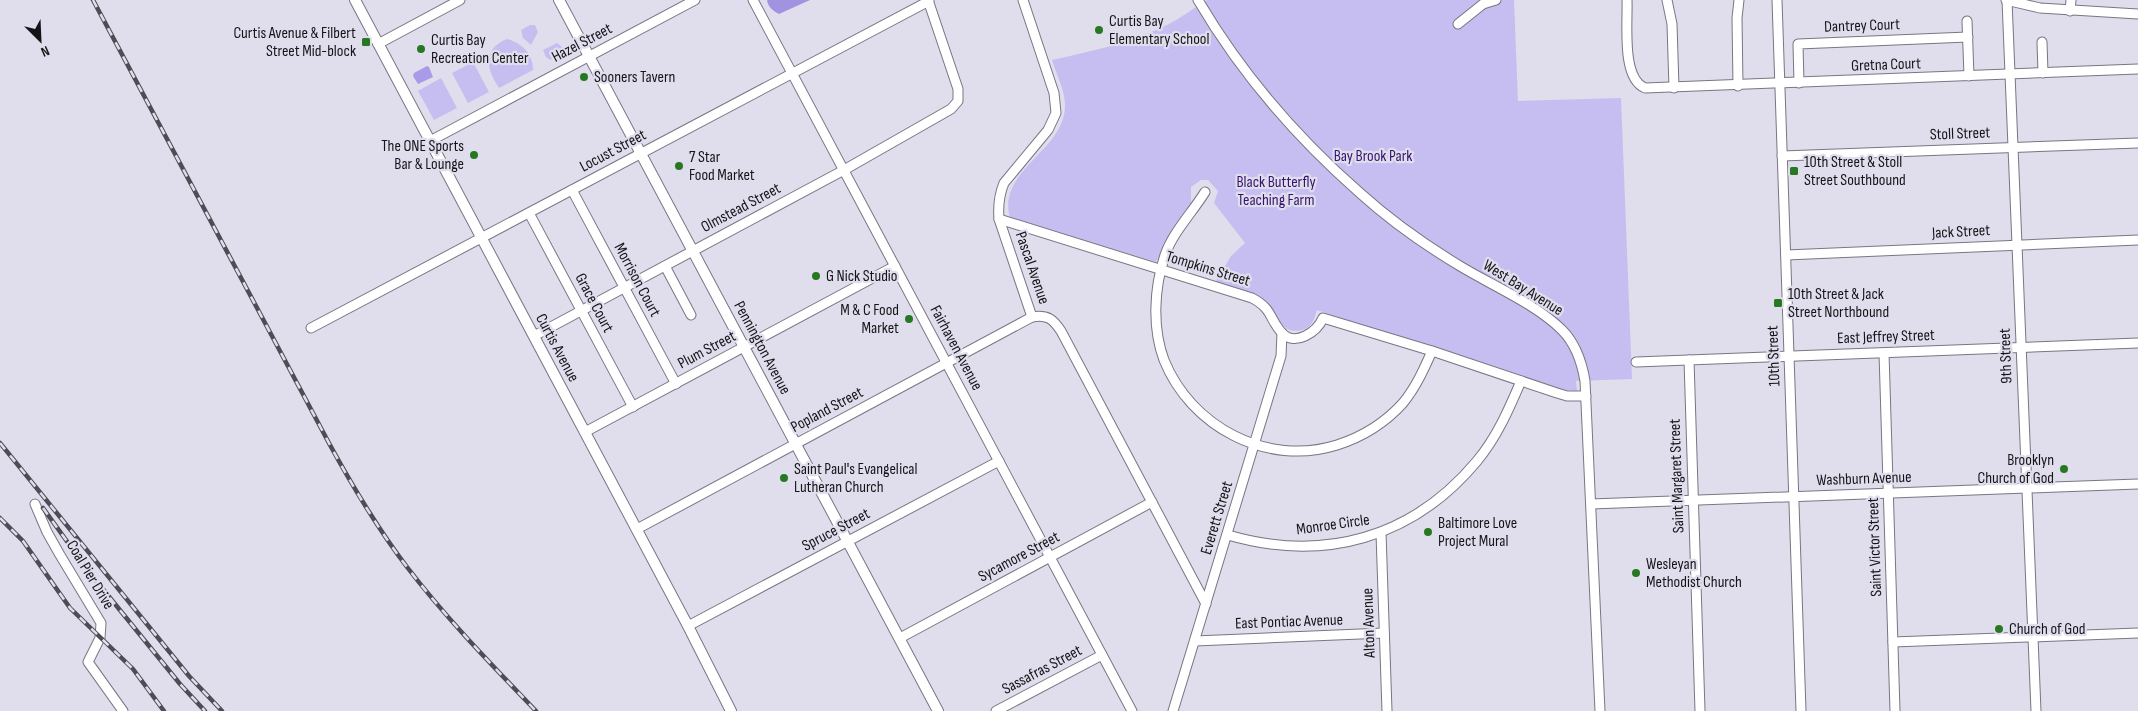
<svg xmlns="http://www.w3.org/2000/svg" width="2138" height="711" viewBox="0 0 2138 711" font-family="'Sofia Sans Condensed',sans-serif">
	<rect width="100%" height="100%" fill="#e0deec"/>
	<g fill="#c6bef1">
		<path d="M1207 0H1514L1518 101 1621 98 1632 379 1576 381 1577 391 1555 389 1317 310C1314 319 1313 327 1302 330 1278 336 1279 309 1263 299 1249 291 1230 288 1215 283L1231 256 1245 243 1214 203 1218 191 1208 180H1201L1191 187V204L1188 212 1156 262 1010 218C996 170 1066 150 1065 105 1065 90 1056 74 1052 60 1092 51 1130 43 1167 25 1181 18 1194 8 1207 0Z"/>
		<polygon points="530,25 535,25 538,32 531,45 523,38 521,30"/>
		<path d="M507 39C522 43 533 54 533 70L499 88C486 69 482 49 507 39Z"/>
		<polygon points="557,43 562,47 563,53 550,60 546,57 543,50"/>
		<polygon points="473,62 489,92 468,103 452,73"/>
		<polygon points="441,78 457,108 434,120 418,91"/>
	</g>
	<path fill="#a293e1" d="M767 0H810L779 14C773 11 768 7 767 0Z"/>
	<polygon fill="#aa9be9" points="427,66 429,67 433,77 418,84 413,76 414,73"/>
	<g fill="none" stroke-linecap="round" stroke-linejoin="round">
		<defs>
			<g id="minor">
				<polyline points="753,0 1132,711"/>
				<path d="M1023 0 1054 93 1056 113 1048 130 1004 183C999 195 998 207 999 219L1032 317"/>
				<path d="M1198 0C1241 73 1296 137 1360 193 1391 221 1425 245 1460 266 1493 286 1536 304 1562 330 1576 344 1582 363 1585 381L1600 711"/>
				<path d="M1627 0C1628 23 1621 78 1645 88L2138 69"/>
				<polyline points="1667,0 1672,24 1674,88"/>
				<polyline points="1777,0 1801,711"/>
				<polyline points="2006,0 2040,8 2138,14"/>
				<polyline points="2007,0 2036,711"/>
				<polyline points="2070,11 2071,0"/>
				<polyline points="1967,21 1969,76"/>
				<polyline points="1458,24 1483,4 1496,0"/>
				<polyline points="2042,42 2043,73"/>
				<polyline points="378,44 460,0"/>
				<polyline points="1799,83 1798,44 1968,37"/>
				<polyline points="1738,86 1737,18 1739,0"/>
				<polyline points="430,141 695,0"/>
				<polyline points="1782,156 2138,143"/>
				<polyline points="572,190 676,384"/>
				<path d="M1205 192C1192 213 1173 232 1165 255 1154 288 1152 328 1164 360 1191 427 1267 467 1337 445 1362 437 1385 423 1403 403 1416 387 1424 369 1432 351"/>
				<polyline points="529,213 633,407"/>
				<path d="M999 219 1252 298C1273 309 1269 319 1282 333 1295 347 1317 332 1323 318L1432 351 1557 393 1567 396H1586"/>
				<polyline points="1786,255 2138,240"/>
				<polyline points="665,266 691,315"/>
				<polyline points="311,328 929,1"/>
				<polyline points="534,336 844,170 951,109 958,101 958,89 928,0"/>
				<polyline points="1884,353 1895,711"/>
				<polyline points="1689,360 1700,711"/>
				<polyline points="1636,362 2138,343"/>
				<polyline points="585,432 895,266"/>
				<polyline points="35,504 47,532 60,555 101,623 100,638 88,662 123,711"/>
				<polyline points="1591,504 2138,484"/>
				<path d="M637 529 1032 317C1047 314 1053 319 1061 331L1206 604"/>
				<polyline points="1381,533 1387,711"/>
				<path d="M1228 535C1324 563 1413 538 1477 461 1497 437 1509 409 1521 381"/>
				<polyline points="688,626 999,461"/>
				<polyline points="900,638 1152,502"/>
				<polyline points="1195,641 1384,633"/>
				<polyline points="1893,642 2138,633"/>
				<polyline points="996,711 1102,655"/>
				<polyline points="1173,711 1281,356 1282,333"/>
			</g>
			<g id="major">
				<polyline points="355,0 688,626 731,711"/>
				<polyline points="559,0 938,711"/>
			</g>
		</defs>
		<use href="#minor" stroke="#787683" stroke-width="11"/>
		<use href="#major" stroke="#787683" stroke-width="12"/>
		<use href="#minor" stroke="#fff" stroke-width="9"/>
		<use href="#major" stroke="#fff" stroke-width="10"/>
		<defs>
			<g id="rail">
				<path d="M93 0 330 445C353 487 378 529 407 567 446 618 491 664 536 711"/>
				<polyline points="0,443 189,676 222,711"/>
				<polyline points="43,508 89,572 180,684 205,711"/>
				<polyline points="0,518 23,541 70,608 133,669 164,711"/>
			</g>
		</defs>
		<use href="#rail" stroke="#4e4c54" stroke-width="4.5"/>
		<use href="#rail" stroke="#e0deec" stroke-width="2.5" stroke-dasharray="8" stroke-linecap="butt"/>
	</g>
	<g fill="#277822" stroke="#e0deec" stroke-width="2">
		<circle cx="1099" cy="30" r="5"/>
		<rect x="361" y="37" width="10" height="10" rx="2.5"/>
		<circle cx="421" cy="49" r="5"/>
		<circle cx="584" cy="77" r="5"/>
		<circle cx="474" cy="155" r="5"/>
		<circle cx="679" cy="166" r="5"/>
		<rect x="1789" y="166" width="10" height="10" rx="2.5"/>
		<circle cx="816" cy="276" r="5"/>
		<rect x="1773" y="298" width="10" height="10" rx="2.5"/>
		<circle cx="909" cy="319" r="5"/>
		<circle cx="2064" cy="469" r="5"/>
		<circle cx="784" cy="478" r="5"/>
		<circle cx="1428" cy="532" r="5"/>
		<circle cx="1636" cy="573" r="5"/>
		<circle cx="1999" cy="629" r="5"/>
	</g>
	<g text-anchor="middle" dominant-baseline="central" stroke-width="4.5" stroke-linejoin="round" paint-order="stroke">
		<g font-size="16" fill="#151419" stroke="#e0deec" text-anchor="start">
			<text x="1109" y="21">Curtis Bay<tspan x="1109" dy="18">Elementary School</tspan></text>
			<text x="356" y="33" text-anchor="end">Curtis Avenue &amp; Filbert<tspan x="356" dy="18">Street Mid-block</tspan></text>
			<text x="431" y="40">Curtis Bay<tspan x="431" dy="18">Recreation Center</tspan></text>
			<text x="594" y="77">Sooners Tavern</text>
			<text x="464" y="146" text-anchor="end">The ONE Sports<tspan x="464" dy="18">Bar &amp; Lounge</tspan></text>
			<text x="689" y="157">7 Star<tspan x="689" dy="18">Food Market</tspan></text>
			<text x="1804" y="162">10th Street &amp; Stoll<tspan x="1804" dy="18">Street Southbound</tspan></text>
			<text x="826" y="276">G Nick Studio</text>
			<text x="1788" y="294">10th Street &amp; Jack<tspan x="1788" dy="18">Street Northbound</tspan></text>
			<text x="899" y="310" text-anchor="end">M &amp; C Food<tspan x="899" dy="18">Market</tspan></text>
			<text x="2054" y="460" text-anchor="end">Brooklyn<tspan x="2054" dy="18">Church of God</tspan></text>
			<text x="794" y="469">Saint Paul's Evangelical<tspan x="794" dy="18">Lutheran Church</tspan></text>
			<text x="1438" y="523">Baltimore Love<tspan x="1438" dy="18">Project Mural</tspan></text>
			<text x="1646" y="564">Wesleyan<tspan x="1646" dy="18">Methodist Church</tspan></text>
			<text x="2009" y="629">Church of God</text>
		</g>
		<g font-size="16" fill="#151419" stroke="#e0deec">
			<text transform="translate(1862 26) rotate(-2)">Dantrey Court</text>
			<text transform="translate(582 43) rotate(-28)">Hazel Street</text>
			<text transform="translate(1886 65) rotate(-2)">Gretna Court</text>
			<text transform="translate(1960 134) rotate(-2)">Stoll Street</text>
			<text transform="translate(613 151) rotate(-28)">Locust Street</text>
			<text transform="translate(741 208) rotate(-28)">Olmstead Street</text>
			<text transform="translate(1961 232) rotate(-3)">Jack Street</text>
			<text transform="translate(1032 268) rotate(71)">Pascal Avenue</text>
			<text transform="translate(1208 269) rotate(17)">Tompkins Street</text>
			<text transform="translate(637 280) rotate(62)">Morrison Court</text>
			<text transform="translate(1523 288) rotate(32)">West Bay Avenue</text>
			<text transform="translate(594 303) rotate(62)">Grace Court</text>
			<text transform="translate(1886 337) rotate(-2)">East Jeffrey Street</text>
			<text transform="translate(557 348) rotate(62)">Curtis Avenue</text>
			<text transform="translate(762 348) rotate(62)">Pennington Avenue</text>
			<text transform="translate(956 348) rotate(62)">Fairhaven Avenue</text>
			<text transform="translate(707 350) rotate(-28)">Plum Street</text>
			<text transform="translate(1774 356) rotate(-92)">10th Street</text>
			<text transform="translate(2006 356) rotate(-92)">9th Street</text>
			<text transform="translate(827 410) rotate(-28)">Popland Street</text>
			<text transform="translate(1677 476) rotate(-92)">Saint Margaret Street</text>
			<text transform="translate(1864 479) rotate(-2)">Washburn Avenue</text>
			<text transform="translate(1217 518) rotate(-73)">Everett Street</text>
			<text transform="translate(1333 525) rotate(-8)">Monroe Circle</text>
			<text transform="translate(836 530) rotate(-28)">Spruce Street</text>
			<text transform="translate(1875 547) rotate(-92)">Saint Victor Street</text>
			<text transform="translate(1019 557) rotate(-28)">Sycamore Street</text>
			<text transform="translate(90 575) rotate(59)">Coal Pier Drive</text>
			<text transform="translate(1289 622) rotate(-2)">East Pontiac Avenue</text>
			<text transform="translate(1369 623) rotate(-92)">Alton Avenue</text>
			<text transform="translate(1042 670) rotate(-28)">Sassafras Street</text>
		</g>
		<g font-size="16" fill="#35146e" stroke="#e0deec">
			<text x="1373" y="156">Bay Brook Park</text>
			<text x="1276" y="182">Black Butterfly<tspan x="1276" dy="18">Teaching Farm</tspan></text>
		</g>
	</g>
	<g transform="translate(40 40) rotate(156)" stroke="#e0deec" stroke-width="4" paint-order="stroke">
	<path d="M0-4L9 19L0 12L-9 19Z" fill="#151419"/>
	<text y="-8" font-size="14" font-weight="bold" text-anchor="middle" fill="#151419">N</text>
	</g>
</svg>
